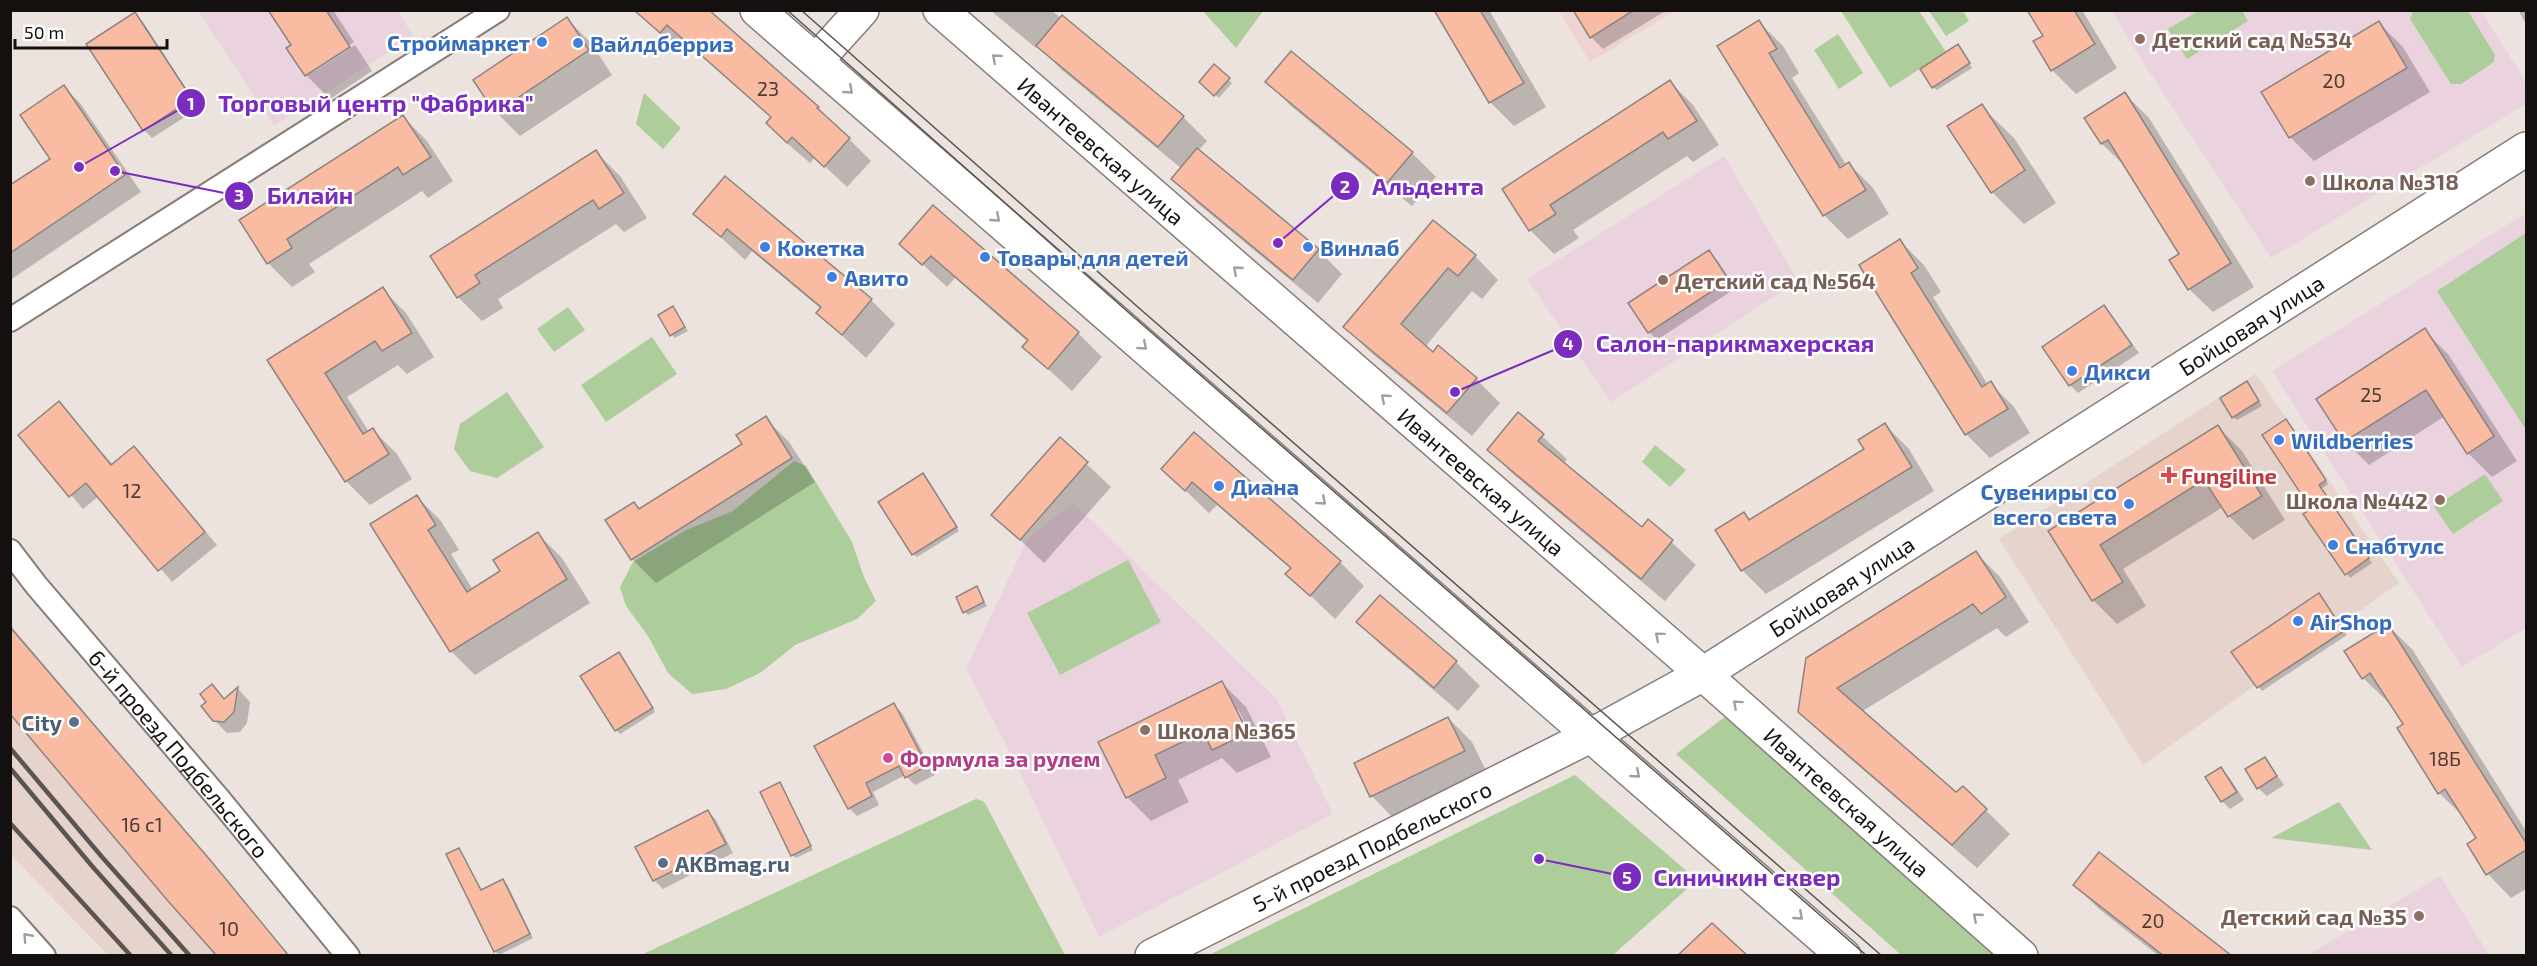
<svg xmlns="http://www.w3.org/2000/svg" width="2537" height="966" viewBox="0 0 2537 966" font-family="'Exo 2',sans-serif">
	<rect width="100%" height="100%" fill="#ece2de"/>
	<g fill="#e5d3cc">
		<polygon points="2256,374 2399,583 2143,765 1999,539"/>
		<polygon points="10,714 217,955 108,955 11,855"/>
	</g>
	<polygon fill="#eed3d2" points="1559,11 1675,11 1590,62"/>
	<g fill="#ead3df">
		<polygon points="198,11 398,11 413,36 274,126"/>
		<polygon points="2112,11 2481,11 2526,82 2526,104 2271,258 2135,50"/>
		<polygon points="1724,156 1798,281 1611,402 1527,279"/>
		<polygon points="2523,215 2526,221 2526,628 2462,667 2272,371"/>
		<polygon points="1073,503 1276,698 1333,814 1099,937 1015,762 966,668 1028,538"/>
		<polygon points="2440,876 2489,955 2308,955"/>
	</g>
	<g fill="#adcd9b">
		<polygon points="1203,11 1263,11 1236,48"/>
		<polygon points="1841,11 1919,11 1946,52 1890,88"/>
		<polygon points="1929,11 1963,11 1969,21 1946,36"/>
		<polygon points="2198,11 2242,11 2248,21 2187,59 2168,29"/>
		<polygon points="2413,11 2468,11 2495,55 2494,62 2461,84 2451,84 2410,19"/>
		<polygon points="1838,34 1863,73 1839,89 1814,50"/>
		<polygon points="644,93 681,128 663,149 636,124"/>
		<polygon points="2526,233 2526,430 2437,291"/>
		<polygon points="568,307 585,330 554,352 537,329"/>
		<polygon points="652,337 677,374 606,422 581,385"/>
		<polygon points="507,392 544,447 497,478 470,471 454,449 460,424"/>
		<polygon points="1655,445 1686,470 1670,487 1642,462"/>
		<polygon points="794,461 806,466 852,542 864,577 876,601 857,619 795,645 760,673 726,689 692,694 668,673 648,636 626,606 620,587 633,562 686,530 733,511"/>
		<polygon points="2485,474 2503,501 2453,534 2434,507"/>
		<polygon points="1128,560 1161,622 1060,675 1027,613"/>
		<polygon points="1726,716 2000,955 1901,955 1676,754"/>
		<polygon points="1575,775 1697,880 1613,955 1209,955"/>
		<polygon points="976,799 983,801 986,805 1065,955 641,955"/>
		<polygon points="2339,802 2372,850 2271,838"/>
	</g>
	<g fill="#0003" fill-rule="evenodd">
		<polygon points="270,10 333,10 354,42 313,69 315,71 355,45 372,71 330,99 306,75 293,45"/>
		<polygon points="707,10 818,108 871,161 847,187 815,157 810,163 789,145 768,123 772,118 690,46 682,54 639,13"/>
		<polygon points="990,10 1051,10 1183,117 1207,141 1198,151 1318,250 1342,274 1318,303 1197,203 1173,179 1182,169 1062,70 1038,46 1036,48"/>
		<polygon points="1436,10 1489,10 1546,107 1514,126 1490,102"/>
		<polygon points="1575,10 1667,10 1603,49 1591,37"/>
		<polygon points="2029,10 2082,10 2117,68 2076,94 2052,70 2045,36"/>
		<polygon points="2518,10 2526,10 2526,24"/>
		<polygon points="135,14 143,22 199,108 152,138 144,130"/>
		<polygon points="567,19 591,43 612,75 520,136 496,112"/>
		<polygon points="1759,22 1783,46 1799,73 1792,78 1847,166 1849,164 1873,188 1889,214 1848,239 1824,215 1719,46"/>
		<polygon points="2379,23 2403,47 2430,92 2314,161 2290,137 2263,92"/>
		<polygon points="1961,50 1972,68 1937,90 1933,87"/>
		<polygon points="1291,53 1412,153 1436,177 1412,206 1291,106 1267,82"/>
		<polygon points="1215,67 1232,83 1219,98 1201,82"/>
		<polygon points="1670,82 1693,105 1719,145 1693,162 1687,156 1573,230 1579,238 1554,254 1531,231 1504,190"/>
		<polygon points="64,87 80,103 141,192 10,280 10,187 52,159"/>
		<polygon points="2125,94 2149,118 2254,287 2213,312 2189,289 2181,255 2126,167 2102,144 2086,118"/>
		<polygon points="1981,106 2014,138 2056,203 2024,224 1992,192"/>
		<polygon points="403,117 427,141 453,181 428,198 422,191 309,264 315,272 292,287 268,263 241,221"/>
		<polygon points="596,152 620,176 647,218 624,232 616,224 498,299 503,308 482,321 458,297 432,256"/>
		<polygon points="726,178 871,300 895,324 866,358 818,313 821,309 752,251 745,260 696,214"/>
		<polygon points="934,207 1078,333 1102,357 1072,391 1024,347 1028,342 955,278 947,287 901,244"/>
		<polygon points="1433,222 1475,256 1498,280 1482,299 1472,291 1425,347 1476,379 1500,403 1472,436 1369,351 1345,327"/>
		<polygon points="1900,241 1924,265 1941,292 1933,297 1988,385 1990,383 2014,407 2030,433 1990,458 1966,434"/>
		<polygon points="1709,252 1717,260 1736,288 1657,340 1649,332"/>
		<polygon points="382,289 406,313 434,357 407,374 398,365 347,397 369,432 373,430 397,454 412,479 370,505 346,481 269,360"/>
		<polygon points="2104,306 2139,353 2078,393 2070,385"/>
		<polygon points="676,312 688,331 675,338 672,335"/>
		<polygon points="2424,330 2448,354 2517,461 2492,477 2468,453 2445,416 2369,465 2345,441"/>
		<polygon points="2250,387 2262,406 2237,420 2233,417"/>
		<polygon points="59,403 113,465 134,448 217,545 172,582 99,496 83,509 20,435"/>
		<polygon points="1518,414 1567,459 1563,464 1642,529 1649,521 1696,565 1665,601 1513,474 1489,450"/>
		<polygon points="765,418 789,442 815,482 656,583 632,559 634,504 640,510 744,444"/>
		<polygon points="1885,425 1909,449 1934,491 1766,594 1742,570 1717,530 1744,514 1750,520 1866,450"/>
		<polygon points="2289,425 2328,484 2321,489 2372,563 2350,578 2305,515 2313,510"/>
		<polygon points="2218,427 2242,451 2285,520 2253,540 2229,516 2223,507 2123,569 2146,606 2117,624 2093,600 2050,532"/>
		<polygon points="1194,434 1340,562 1364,586 1335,619 1288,574 1291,569 1217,505 1209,513 1163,469"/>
		<polygon points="1060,439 1111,487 1044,563 994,515"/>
		<polygon points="927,479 959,531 917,557 913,554"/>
		<polygon points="417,497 441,521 459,550 451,554 473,590 502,572 538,534 562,558 590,603 475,675 451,651"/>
		<polygon points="1976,553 2000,577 2029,622 2006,637 1997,628 1861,712 1956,794 1963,788 2010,834 1977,868 1824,736 1799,711"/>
		<polygon points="976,588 987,606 968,615 965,612"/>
		<polygon points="2319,595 2347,635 2262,691 2233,652"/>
		<polygon points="1358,622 1456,662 1480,686 1458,711 1382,646"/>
		<polygon points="10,625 224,876 289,956 219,956 10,713"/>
		<polygon points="2388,626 2412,649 2526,831 2526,889 2511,898 2488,874 2469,844 2478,838 2463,816 2439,793 2405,725 2389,700 2387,701 2363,678"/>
		<polygon points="622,658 655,712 620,734 616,730"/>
		<path d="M1222 683 1246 707 1271 757 1237 773 1222 758 1178 780 1189 802 1151 821 1127 797 1100 742ZM1235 709H1238L1253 739 1250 740Z"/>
		<polygon points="212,686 225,700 238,689 250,702 247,723 240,732 227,733 214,720 208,702"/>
		<polygon points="894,705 902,713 935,775 915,785 905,775 873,792 879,805 857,816 849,808"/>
		<polygon points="1448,718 1472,742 1488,775 1395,820 1372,796"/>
		<polygon points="2265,758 2284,785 2267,796 2258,788"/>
		<polygon points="2221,769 2229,777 2244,800 2230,809 2222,801"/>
		<polygon points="780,784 813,850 796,858 792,855"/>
		<polygon points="708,811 716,820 733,853 663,889 654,880 637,847"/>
		<polygon points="459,850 482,891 503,881 507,884 533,938 499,955 495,951"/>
		<polygon points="2075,885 2230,956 2159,956 2099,909"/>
	</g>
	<g fill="#f9bba2" stroke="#8d8481" stroke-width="1.5">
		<polygon points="268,10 326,10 350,47 305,76 286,48 291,45"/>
		<polygon points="634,10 709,10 819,107 817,108 850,138 824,167 792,137 787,143 766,123 771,117 667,25 660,33"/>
		<polygon points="1434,10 1480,10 1524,83 1489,103"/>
		<polygon points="1573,10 1634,10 1590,38"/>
		<polygon points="2027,10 2074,10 2095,44 2051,71 2033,41 2043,36"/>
		<polygon points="135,12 192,99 143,131 86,44"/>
		<polygon points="1062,15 1184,116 1158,147 1036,46"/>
		<polygon points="567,17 589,50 495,113 473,80"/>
		<polygon points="1759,20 1777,49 1769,53 1840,168 1849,162 1866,190 1823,216 1717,46"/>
		<polygon points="2379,21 2407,68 2289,138 2261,92"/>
		<polygon points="1958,44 1970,63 1932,88 1920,69"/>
		<polygon points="1291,51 1413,152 1387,183 1265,82"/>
		<polygon points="1214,64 1230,78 1214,96 1199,82"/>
		<polygon points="1670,80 1697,121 1668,139 1663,132 1550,205 1556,214 1529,231 1502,189"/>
		<polygon points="64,85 125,175 10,253 10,185 50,159 20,115"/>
		<polygon points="2125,92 2231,263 2188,290 2169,260 2179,254 2108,140 2101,144 2084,118"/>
		<polygon points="1982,104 2025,170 1991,193 1947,126"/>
		<polygon points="403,115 431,157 403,175 398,167 287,239 292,248 267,264 239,220"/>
		<polygon points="1197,148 1319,249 1293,280 1171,179"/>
		<polygon points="596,150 624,193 599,209 593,200 475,275 480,283 457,298 430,256"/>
		<polygon points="725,176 872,299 842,335 816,313 821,307 727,229 721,237 693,214"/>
		<polygon points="933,205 1079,332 1048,369 1022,347 1028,340 931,256 922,265 899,244"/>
		<polygon points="1433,220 1476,255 1458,276 1448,268 1401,324 1433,352 1438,345 1477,378 1447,413 1343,327"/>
		<polygon points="1900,239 1918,268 1911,273 1982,387 1991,381 2008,409 1965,435 1859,265"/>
		<polygon points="1709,250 1729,280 1648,333 1628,303"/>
		<polygon points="383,287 412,333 382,351 375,341 325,373 363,434 373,428 389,454 345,482 267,360"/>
		<polygon points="2104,305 2132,345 2069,386 2042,347"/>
		<polygon points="673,306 685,327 670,336 658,315"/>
		<polygon points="2425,328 2494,436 2467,454 2426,390 2344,442 2316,399"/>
		<polygon points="2247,381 2259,401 2232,418 2220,398"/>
		<polygon points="59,401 111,465 134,446 205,532 158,571 86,483 69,497 18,435"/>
		<polygon points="1518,412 1544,434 1538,441 1642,527 1648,519 1673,540 1641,579 1487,450"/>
		<polygon points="766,416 792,458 631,560 605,520 634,502 639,509 742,444 736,435"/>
		<polygon points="2286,419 2326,480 2319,485 2369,558 2345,575 2303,514 2311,509 2262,435"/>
		<polygon points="1885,423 1912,467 1741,571 1715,530 1744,512 1749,520 1864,449 1858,440"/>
		<polygon points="2218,425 2262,496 2228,517 2204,480 2100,545 2123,582 2092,601 2048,531"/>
		<polygon points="1194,432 1341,561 1310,596 1285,574 1291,568 1192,482 1185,491 1161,469"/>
		<polygon points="1060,437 1088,462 1020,540 991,515"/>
		<polygon points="923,473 957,527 912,555 878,502"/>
		<polygon points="417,495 436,525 428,530 467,592 500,571 493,560 538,532 567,579 450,652 370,524"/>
		<polygon points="1976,551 2006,597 1981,614 1973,604 1837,688 1956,792 1963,786 1987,809 1952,845 1798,712 1806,658"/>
		<polygon points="977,586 984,602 963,613 956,597"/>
		<polygon points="2319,593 2344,631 2257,688 2231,652"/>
		<polygon points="1380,595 1457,661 1434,688 1356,622"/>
		<polygon points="2388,624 2526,843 2526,850 2486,875 2467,844 2476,838 2445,789 2438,794 2397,728 2403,724 2370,673 2362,679 2344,651"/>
		<polygon points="10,627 211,861 289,956 217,956 168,901 10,714"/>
		<polygon points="619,652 653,708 615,731 580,676"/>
		<polygon points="1222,681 1248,733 1212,750 1203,732 1155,755 1166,778 1126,798 1098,742"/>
		<polygon points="212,684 224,699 238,687 234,712 224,722 213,721 201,706 206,702 200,694"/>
		<polygon points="894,703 927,766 905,778 899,766 866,783 872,796 848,809 814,746"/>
		<polygon points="1448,717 1465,751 1370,797 1354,763"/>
		<polygon points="2265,757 2277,776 2257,789 2245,769"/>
		<polygon points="2221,767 2237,792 2221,802 2205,777"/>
		<polygon points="780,782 811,846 791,856 760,792"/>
		<polygon points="708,810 726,844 653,881 635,847"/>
		<polygon points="459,848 481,890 503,879 530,934 494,952 446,854"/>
		<polygon points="2099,852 2232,956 2164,956 2073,885"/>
		<polygon points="1712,923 1748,956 1677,956"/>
	</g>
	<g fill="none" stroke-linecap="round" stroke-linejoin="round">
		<defs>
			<g id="street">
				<polyline points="10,320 498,10"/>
				<path id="s1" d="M10 551 36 585 219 799 348 956"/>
				<polyline points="10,918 44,956"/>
			</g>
			<g id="secondary">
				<polyline points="757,10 1844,956"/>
				<path id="s2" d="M940 10 1703 674 2021 956"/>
				<polyline points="816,61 862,10"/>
				<path id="s3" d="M1152 956 1592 735 1703 674 2526 149"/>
			</g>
			<polyline id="primary" points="10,948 15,956"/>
		</defs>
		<use href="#street" stroke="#867d7a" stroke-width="26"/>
		<use href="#secondary" stroke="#867d7a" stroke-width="36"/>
		<use href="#primary" stroke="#867d7a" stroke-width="36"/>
		<use href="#street" stroke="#fff" stroke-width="22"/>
		<use href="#secondary" stroke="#fff" stroke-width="33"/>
		<use href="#primary" stroke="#fff" stroke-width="33"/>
		<g stroke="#5a5452" stroke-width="1.5">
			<polyline points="787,10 1128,312 1867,956"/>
			<polyline points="801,10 1139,308 1882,956"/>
		</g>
		<g stroke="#5a5452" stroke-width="4.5">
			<polyline points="10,748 102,857 190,956"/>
			<polyline points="10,768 92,866 172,956"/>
			<polyline points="10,823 131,956"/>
		</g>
	</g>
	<defs><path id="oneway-chevron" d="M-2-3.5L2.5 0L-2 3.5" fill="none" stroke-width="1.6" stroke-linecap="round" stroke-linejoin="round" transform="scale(1.5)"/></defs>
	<g stroke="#a19f9f">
		<use href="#oneway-chevron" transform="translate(996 58) rotate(-139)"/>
		<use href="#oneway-chevron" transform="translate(849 90) rotate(41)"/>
		<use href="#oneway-chevron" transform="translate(996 218) rotate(41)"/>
		<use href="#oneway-chevron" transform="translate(1237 270) rotate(-139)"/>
		<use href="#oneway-chevron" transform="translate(1143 346) rotate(41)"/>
		<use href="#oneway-chevron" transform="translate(1385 398) rotate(-139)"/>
		<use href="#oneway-chevron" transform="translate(1322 501) rotate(41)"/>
		<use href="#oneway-chevron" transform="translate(1659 636) rotate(-140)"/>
		<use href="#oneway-chevron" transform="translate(1737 704) rotate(-138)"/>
		<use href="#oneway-chevron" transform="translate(1636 774) rotate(41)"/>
		<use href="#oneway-chevron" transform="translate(1799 916) rotate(41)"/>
		<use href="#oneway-chevron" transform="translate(1977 917) rotate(-139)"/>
		<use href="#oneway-chevron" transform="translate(27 937) rotate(-132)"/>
	</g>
	<g fill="#8d6e63" stroke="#fff" stroke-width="2">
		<circle cx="2140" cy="39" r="6"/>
		<circle cx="2310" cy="181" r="6"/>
		<circle cx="1663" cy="280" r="6"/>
		<circle cx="2440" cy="500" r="6"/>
		<circle cx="1145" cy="730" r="6"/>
		<circle cx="2419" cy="916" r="6"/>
	</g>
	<g fill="#3f7fe0" stroke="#fff" stroke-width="2">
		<circle cx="542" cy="42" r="6"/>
		<circle cx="578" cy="43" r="6"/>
		<circle cx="765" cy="247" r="6"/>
		<circle cx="1308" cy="247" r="6"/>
		<circle cx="985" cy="257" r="6"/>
		<circle cx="832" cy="277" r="6"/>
		<circle cx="2072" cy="371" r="6"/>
		<circle cx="2279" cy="440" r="6"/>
		<circle cx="1219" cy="486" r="6"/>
		<circle cx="2129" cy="504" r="6"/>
		<circle cx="2333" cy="545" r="6"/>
		<circle cx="2298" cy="621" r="6"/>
	</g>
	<path fill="#e0444e" stroke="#fff" stroke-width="2" d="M2166 466h6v6h6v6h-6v6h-6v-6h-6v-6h6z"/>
	<g fill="#5c6f8a" stroke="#fff" stroke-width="2">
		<circle cx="74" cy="722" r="6"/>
		<circle cx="663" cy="863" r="6"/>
	</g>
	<circle fill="#d1479c" stroke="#fff" stroke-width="2" cx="888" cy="758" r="6"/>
	<g text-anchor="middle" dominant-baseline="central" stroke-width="5" stroke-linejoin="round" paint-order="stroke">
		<g font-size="20" fill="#4d3b34">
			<text x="2334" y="80">20</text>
			<text x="768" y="88">23</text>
			<text x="2371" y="394">25</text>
			<text x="132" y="490">12</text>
			<text x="2445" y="758">18Б</text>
			<text x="142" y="824">16 с1</text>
			<text x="2153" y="920">20</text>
			<text x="229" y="928">10</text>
		</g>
		<g font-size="22" font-weight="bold" fill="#785e54" stroke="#fff" text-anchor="start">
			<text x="2152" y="39">Детский сад №534</text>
			<text x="2322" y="181">Школа №318</text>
			<text x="1675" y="280">Детский сад №564</text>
			<text x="2428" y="500" text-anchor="end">Школа №442</text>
			<text x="1157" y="730">Школа №365</text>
			<text x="2407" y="916" text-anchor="end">Детский сад №35</text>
		</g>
		<g font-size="22" font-weight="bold" fill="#366cbe" stroke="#fff" text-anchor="start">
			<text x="530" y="42" text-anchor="end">Строймаркет</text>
			<text x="590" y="43">Вайлдберриз</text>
			<text x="777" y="247">Кокетка</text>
			<text x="1320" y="247">Винлаб</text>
			<text x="997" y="257">Товары для детей</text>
			<text x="844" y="277">Авито</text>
			<text x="2084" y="371">Дикси</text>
			<text x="2291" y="440">Wildberries</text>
			<text x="1231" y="486">Диана</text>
			<text x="2117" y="491" text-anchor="end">Сувениры со<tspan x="2117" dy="25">всего света</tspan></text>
			<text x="2345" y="545">Снабтулс</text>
			<text x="2310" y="621">AirShop</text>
		</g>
		<g font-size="22" fill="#14100f" stroke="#fff">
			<text stroke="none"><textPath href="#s2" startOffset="214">Ивантеевская улица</textPath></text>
			<text stroke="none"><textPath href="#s3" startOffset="1269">Бойцовая улица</textPath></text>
			<text stroke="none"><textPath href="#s2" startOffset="718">Ивантеевская улица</textPath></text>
			<text stroke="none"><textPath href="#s3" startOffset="783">Бойцовая улица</textPath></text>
			<text stroke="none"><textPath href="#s1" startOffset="264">6-й проезд Подбельского</textPath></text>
			<text stroke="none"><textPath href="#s2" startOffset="1204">Ивантеевская улица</textPath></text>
			<text stroke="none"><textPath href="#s3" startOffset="246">5-й проезд Подбельского</textPath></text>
		</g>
		<g font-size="22" font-weight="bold" fill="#be3a42" stroke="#fff" text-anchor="start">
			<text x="2181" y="475">Fungiline</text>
		</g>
		<g font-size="22" font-weight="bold" fill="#4e5e75" stroke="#fff" text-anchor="end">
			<text x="62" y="722">City</text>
			<text x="675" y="863" text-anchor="start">AKBmag.ru</text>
		</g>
		<g font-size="22" font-weight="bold" fill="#b23c85" stroke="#fff" text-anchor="start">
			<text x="900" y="758">Формула за рулем</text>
		</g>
	</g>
	<path fill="none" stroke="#7b2cbf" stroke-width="2" d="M79 167L191 103M1278 243L1345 186M115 171L239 196M1455 392L1568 344M1539 859L1627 877"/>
	<g fill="#7b2cbf" stroke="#fff" stroke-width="2">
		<circle cx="79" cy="167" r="6"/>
		<circle cx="1278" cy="243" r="6"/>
		<circle cx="115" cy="171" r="6"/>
		<circle cx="1455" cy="392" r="6"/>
		<circle cx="1539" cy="859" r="6"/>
		<circle cx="191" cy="103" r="15"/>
		<circle cx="1345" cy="186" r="15"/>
		<circle cx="239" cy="196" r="15"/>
		<circle cx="1568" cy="344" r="15"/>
		<circle cx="1627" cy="877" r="15"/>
	</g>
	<g font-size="18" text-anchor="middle" font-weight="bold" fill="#fff">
		<text x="191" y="110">1</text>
		<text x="1345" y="193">2</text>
		<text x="239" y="202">3</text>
		<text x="1568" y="350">4</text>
		<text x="1627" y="884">5</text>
	</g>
	<g font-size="24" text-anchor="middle" font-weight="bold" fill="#7b2cbf" stroke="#fff" stroke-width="5" stroke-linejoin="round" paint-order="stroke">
		<text x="376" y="112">Торговый центр "Фабрика"</text>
		<text x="1428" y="195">Альдента</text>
		<text x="310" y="204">Билайн</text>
		<text x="1735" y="352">Салон-парикмахерская</text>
		<text x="1747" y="886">Синичкин сквер</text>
	</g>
	<rect width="2537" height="966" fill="none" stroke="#14100f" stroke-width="24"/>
	<path d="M15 39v9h152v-9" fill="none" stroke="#14100f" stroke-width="3"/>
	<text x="24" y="39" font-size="18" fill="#14100f" stroke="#ffffff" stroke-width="4.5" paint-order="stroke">50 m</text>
</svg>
